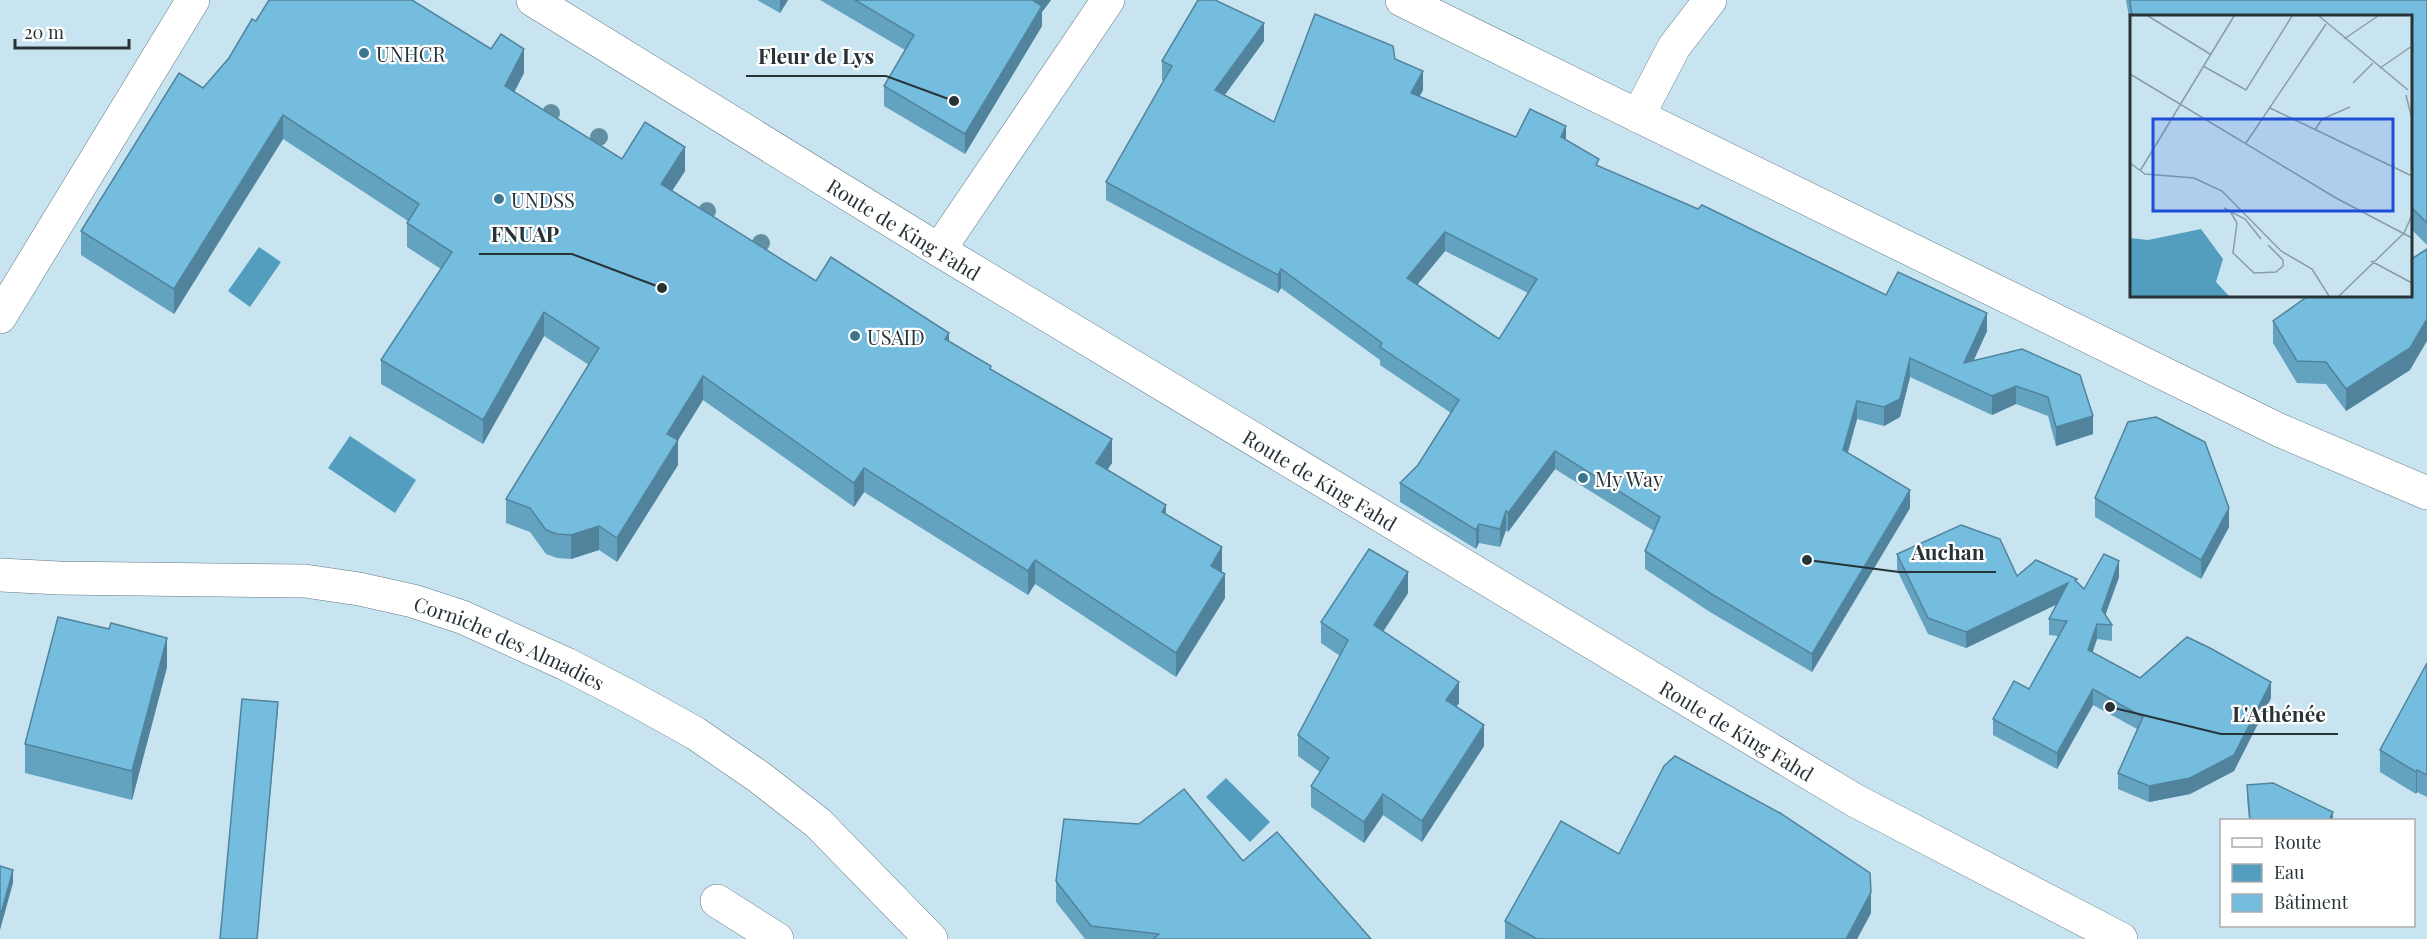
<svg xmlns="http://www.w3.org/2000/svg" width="2427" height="939" viewBox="0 0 2427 939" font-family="'Playfair Display',serif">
	<rect width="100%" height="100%" fill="#c9e4f1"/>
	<g fill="#539dbe">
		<polygon points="259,247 281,262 250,307 228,291"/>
		<polygon points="350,436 416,480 395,513 328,468"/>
		<polygon points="1226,778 1270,822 1250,842 1206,797"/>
	</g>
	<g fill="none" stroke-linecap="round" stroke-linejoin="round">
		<defs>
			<g id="minor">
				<path id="s1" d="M533 0 939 250 1856 801 2121 939"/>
				<polyline points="1402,0 2279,430 2427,493"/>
				<polyline points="1638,116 1674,47 1710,0"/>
				<polyline points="939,250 1108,0"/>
				<polyline points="0,317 193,0"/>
				<path id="s2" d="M0 575 59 578 305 581 359 589 413 601 462 617 566 664 630 697 695 733 759 777 818 823 931 939"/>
				<polyline points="717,901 777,939"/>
			</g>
		</defs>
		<use href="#minor" stroke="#627a86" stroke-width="34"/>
		<use href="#minor" stroke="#fff" stroke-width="33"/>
	</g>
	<g fill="#6290a2">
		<circle cx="551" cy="113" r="9"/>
		<circle cx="599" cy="137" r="9"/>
		<circle cx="707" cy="211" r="9"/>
		<circle cx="761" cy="243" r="9"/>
	</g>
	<g fill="#64a3c0" fill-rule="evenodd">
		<polygon points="757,0 788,0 780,13"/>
		<polygon points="820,0 1051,0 1042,12 1042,26 965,154 884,106 884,86 905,50"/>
		<polygon points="2126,0 2427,0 2427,245 2410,228 2410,16 2132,16 2132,34"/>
		<polygon points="256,21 524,73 514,92 622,159 685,171 672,191 816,281 949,342 991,369 1112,463 1107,469 1166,515 1222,571 1225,598 1176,677 1035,584 1028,595 864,492 854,507 703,400 678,440 678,465 617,562 599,550 571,559 557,558 546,554 530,532 506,523 506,499 589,365 544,336 483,444 381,384 381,360 441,269 407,247 407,223 408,221 283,139 174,314 81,255 81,231 229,58"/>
		<path d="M1264 41 1225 95 1274 122 1395 59 1423 90 1420 96 1516 137 1566 140 1599 167 1886 295 1987 331 1974 360 2022 349 2093 434 2056 446 2048 416 2016 404 1992 415 1910 377 1900 417 1884 426 1857 419 1848 453 1910 508 1812 672 1710 612 1645 569V551L1654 531 1555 469 1508 532 1506 530 1500 547 1479 543 1476 549 1400 502V483L1418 465 1451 413 1380 365V360L1281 288 1278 293 1106 200V182L1164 81 1162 80V61ZM1445 251 1528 293 1499 339 1417 285Z"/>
		<polygon points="2273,321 2410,370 2346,411 2326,384 2297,383 2273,343"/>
		<polygon points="2095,498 2229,527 2201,579 2095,517"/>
		<polygon points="1897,554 2017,576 2077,582 2084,589 2119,577 2105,616 2112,625 2112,641 2097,639 2092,652 2140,678 2271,698 2234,771 2190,794 2149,802 2118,789 2118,773 2137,729 2093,705 2057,769 1993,735 1993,719 2029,689 2058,636 2049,635 2049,619 2057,604 1966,648 1928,634 1897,570"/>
		<polygon points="1408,593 1383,631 1459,703 1456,707 1484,746 1422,842 1383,815 1364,843 1311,807 1311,786 1320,772 1298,756 1298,735 1340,656 1321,643 1321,622"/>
		<polygon points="2427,663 2427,797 2417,792 2416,794 2380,772 2380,750"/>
		<polygon points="167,667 132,800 25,773 25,744"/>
		<polygon points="2247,785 2333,820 2249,820 2247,798"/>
		<polygon points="1619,854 1871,913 1857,939 1505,939 1505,921"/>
		<polygon points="1243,861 1371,939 1085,939 1056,902 1056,881"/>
	</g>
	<g fill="#51849c">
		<polygon points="780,0 788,0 780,13"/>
		<polygon points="1035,0 1051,0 1042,12 1042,26 965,154 965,134"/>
		<polygon points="1264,23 1264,41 1215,108 1215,90"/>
		<polygon points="524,49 524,73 505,110 505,86"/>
		<polygon points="1423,71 1423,90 1411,111 1411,93"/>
		<polygon points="283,115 283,139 174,314 174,289"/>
		<polygon points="1566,126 1566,145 1561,137"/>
		<polygon points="685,147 685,171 661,208 661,184"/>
		<polygon points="1445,232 1445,251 1407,297 1407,278"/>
		<polygon points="1281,269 1281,288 1278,293 1278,275"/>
		<polygon points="544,312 544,336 483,444 483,420"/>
		<polygon points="1987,313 1987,331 1964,381 1964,363"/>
		<polygon points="2427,319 2427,341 2410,370 2346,411 2346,389"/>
		<polygon points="949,333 949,357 945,339"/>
		<polygon points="1910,358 1910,377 1900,417 1884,426 1884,407"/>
		<polygon points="703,376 703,400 667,458 667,434"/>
		<polygon points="2016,386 2016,404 1992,415 1992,396"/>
		<polygon points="1857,401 1857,419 1843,468 1843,450"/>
		<polygon points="2093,416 2093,434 2056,446 2056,427"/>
		<polygon points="1112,439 1112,463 1096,487 1096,463"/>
		<polygon points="678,440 678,465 617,562 617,538"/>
		<polygon points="1555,451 1555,469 1508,532 1508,513"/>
		<polygon points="864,468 864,492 854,507 854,483"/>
		<polygon points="1910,490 1910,508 1812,672 1812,654"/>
		<polygon points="1166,505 1166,529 1162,512"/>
		<polygon points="2229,508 2229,527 2201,579 2201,560"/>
		<polygon points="1506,511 1506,530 1500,547 1500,529"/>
		<polygon points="1479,524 1479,543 1476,549 1476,530"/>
		<polygon points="599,526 599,550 571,559 571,535"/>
		<polygon points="1222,547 1222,571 1211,590 1211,566"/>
		<polygon points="1035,560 1035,584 1028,595 1028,571"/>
		<polygon points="2119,561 2119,577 2102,624 2102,610"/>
		<polygon points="1408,572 1408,593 1374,646 1374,625"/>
		<polygon points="1225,574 1225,598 1176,677 1176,653"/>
		<polygon points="2068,583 2068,599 1966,648 1966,632"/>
		<polygon points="2097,624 2097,639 2088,666 2088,650"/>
		<polygon points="167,638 167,667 132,800 132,771"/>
		<polygon points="1459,682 1459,703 1446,722 1446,700"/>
		<polygon points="2271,682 2271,698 2234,771 2190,794 2149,802 2149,786"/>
		<polygon points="2093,689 2093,705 2057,769 2057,753"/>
		<polygon points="278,702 278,709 257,939"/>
		<polygon points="1484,725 1484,746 1422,842 1422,821"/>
		<polygon points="2417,770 2417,792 2416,794 2416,772"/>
		<polygon points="1383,794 1383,815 1364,843 1364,822"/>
		<polygon points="2333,812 2333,820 2329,820"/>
		<polygon points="13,870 13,883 0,930 0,917"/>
		<polygon points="1871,892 1871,913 1857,939 1846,939"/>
	</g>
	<g fill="#74bddf" stroke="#51849c" stroke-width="1.5" fill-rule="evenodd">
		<polygon points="269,0 412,0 491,49 501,34 524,49 505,86 622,159 645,122 685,147 661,184 816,281 831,257 949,333 945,339 991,366 990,369 1112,439 1096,463 1166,505 1162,512 1222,547 1211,566 1225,574 1176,653 1035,560 1028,571 864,468 854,483 703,376 667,434 678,440 617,538 599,526 571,535 557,534 546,530 530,508 506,499 599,348 544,312 483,420 381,360 452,252 407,223 419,204 283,115 174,289 81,231 179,73 203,88 229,58 252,19 256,21"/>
		<polygon points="855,0 1035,0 1034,1 1042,6 965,134 884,86 914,35"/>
		<path d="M1198 0H1215L1264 23 1215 90 1274 122 1315 14 1393 46 1395 59 1423 71 1411 93 1516 137 1530 109 1566 126 1561 137 1599 159 1596 165 1698 209 1702 205 1886 295 1898 272 1987 313 1964 363 2022 349 2080 375 2093 416 2056 427 2048 397 2016 386 1992 396 1910 358 1900 399 1884 407 1857 401 1843 450 1910 490 1812 654 1710 593 1645 551 1660 517 1555 451 1508 513 1506 511 1500 529 1479 524 1476 530 1400 483 1418 465 1459 400 1380 347 1382 343 1281 269 1278 275 1106 182 1172 66 1162 61ZM1445 232 1537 279 1499 339 1407 278Z"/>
		<polygon points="2130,0 2427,0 2427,223 2410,206 2410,16 2132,16"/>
		<polygon points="2427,249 2427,319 2410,348 2346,389 2326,362 2297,361 2273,321 2308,296 2410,296 2410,260"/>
		<polygon points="2156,417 2205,442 2229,508 2201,560 2095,498 2128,422"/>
		<polygon points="1961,525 2000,539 2017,576 2036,560 2077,579 2075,580 2084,589 2104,554 2119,561 2102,610 2112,625 2097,624 2088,650 2140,678 2187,637 2210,648 2271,682 2234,755 2190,778 2149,786 2118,773 2143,717 2093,689 2057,753 1993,719 2014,681 2029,689 2067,621 2049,619 2068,583 1966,632 1928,618 1897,554"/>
		<polygon points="1369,549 1408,572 1374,625 1459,682 1446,700 1484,725 1422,821 1383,794 1364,822 1311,786 1329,758 1298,735 1348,640 1321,622"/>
		<polygon points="58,617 109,629 111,623 167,638 132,771 25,744"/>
		<polygon points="2427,663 2427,775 2417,770 2416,772 2380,750"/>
		<polygon points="242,699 278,702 257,939 220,939"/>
		<polygon points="1675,756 1780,813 1870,873 1871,892 1846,939 1537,939 1505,921 1561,821 1619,854 1664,766"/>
		<polygon points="2273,783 2333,812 2329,820 2250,820 2247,785"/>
		<polygon points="1184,789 1243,861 1277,832 1371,939 1153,939 1159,934 1091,926 1056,881 1064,819 1139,824"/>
		<polygon points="0,866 13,870 0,917"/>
	</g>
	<g fill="#3c758f" stroke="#fff" stroke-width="2">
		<circle cx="364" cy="53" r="6"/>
		<circle cx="499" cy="199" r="6"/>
		<circle cx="855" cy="336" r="6"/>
		<circle cx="1583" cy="478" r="6"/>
	</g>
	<g text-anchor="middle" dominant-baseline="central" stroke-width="4.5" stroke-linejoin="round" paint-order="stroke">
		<g font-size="20" fill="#283338" stroke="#fff" text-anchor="start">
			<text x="376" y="53">UNHCR</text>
			<text x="511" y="199">UNDSS</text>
			<text x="867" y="336">USAID</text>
			<text x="1595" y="478">My Way</text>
		</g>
		<g font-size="20" fill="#283338" stroke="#fff">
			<text stroke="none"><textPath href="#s1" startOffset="436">Route de King Fahd</textPath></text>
			<text stroke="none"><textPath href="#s1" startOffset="922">Route de King Fahd</textPath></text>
			<text stroke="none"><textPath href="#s2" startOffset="520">Corniche des Almadies</textPath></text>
			<text stroke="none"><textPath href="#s1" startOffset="1408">Route de King Fahd</textPath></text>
		</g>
	</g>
	<g transform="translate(2130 15)">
		<rect width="282" height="282" fill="#c9e4f1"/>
		<path d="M71 214 93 244 86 267 99 281H0V223L18 225Z" fill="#539dbe"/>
		<path fill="none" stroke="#899da7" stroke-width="1.5" d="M18 1 80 39M189 1 278 75M214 24 248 1M73 51 116 75 162 1M250 53 282 31M0 59 206 183 282 223M223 68 243 48M276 80 282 104M140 93 282 161M185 115 192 104 220 92M116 128 196 9M0 148 15 159 64 163 92 176 151 236 182 254 199 281M10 156 104 1M94 193 115 204 131 224M100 196 107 208 103 238 124 258 146 257 153 251V245L138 230M241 246 282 268M209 281 274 218 282 200"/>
		<path fill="#1d4ed8" fill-opacity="0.15" stroke="#1d4ed8" stroke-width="3" d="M23 104H263V196H23Z"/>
		<rect width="282" height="282" fill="none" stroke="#283338" stroke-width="3"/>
	</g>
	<path fill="none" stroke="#283338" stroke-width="2" d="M954 101L886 76H746M662 288L572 254H479M1807 560L1899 572H1996M2110 707L2221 734H2338"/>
	<g fill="#283338" stroke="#fff" stroke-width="2">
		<circle cx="954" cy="101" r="6"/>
		<circle cx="662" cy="288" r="6"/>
		<circle cx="1807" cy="560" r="6"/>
		<circle cx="2110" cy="707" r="6"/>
	</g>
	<g font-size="21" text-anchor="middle" font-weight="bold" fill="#283338" stroke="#fff" stroke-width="4.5" stroke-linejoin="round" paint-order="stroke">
		<text x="816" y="64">Fleur de Lys</text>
		<text x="525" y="242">FNUAP</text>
		<text x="1948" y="560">Auchan</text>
		<text x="2279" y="722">L'Athénée</text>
	</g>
	<rect x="2220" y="819" width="195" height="108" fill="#ffffff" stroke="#a9adaf" stroke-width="1.5"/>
	<rect x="2232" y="838" width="30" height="9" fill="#ffffff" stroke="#a9adaf" stroke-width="1.5"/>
	<text x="2274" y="849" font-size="18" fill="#283338">Route</text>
	<rect x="2232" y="864" width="30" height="18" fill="#539dbe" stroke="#a9adaf" stroke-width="1.5"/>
	<text x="2274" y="879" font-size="18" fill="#283338">Eau</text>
	<rect x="2232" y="894" width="30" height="18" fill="#74bddf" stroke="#a9adaf" stroke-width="1.5"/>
	<text x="2274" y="909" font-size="18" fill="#283338">Bâtiment</text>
	<path d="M15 39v9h114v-9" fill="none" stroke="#283338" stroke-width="3"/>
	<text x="24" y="39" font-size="18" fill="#283338" stroke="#ffffff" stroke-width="4.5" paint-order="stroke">20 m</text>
</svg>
